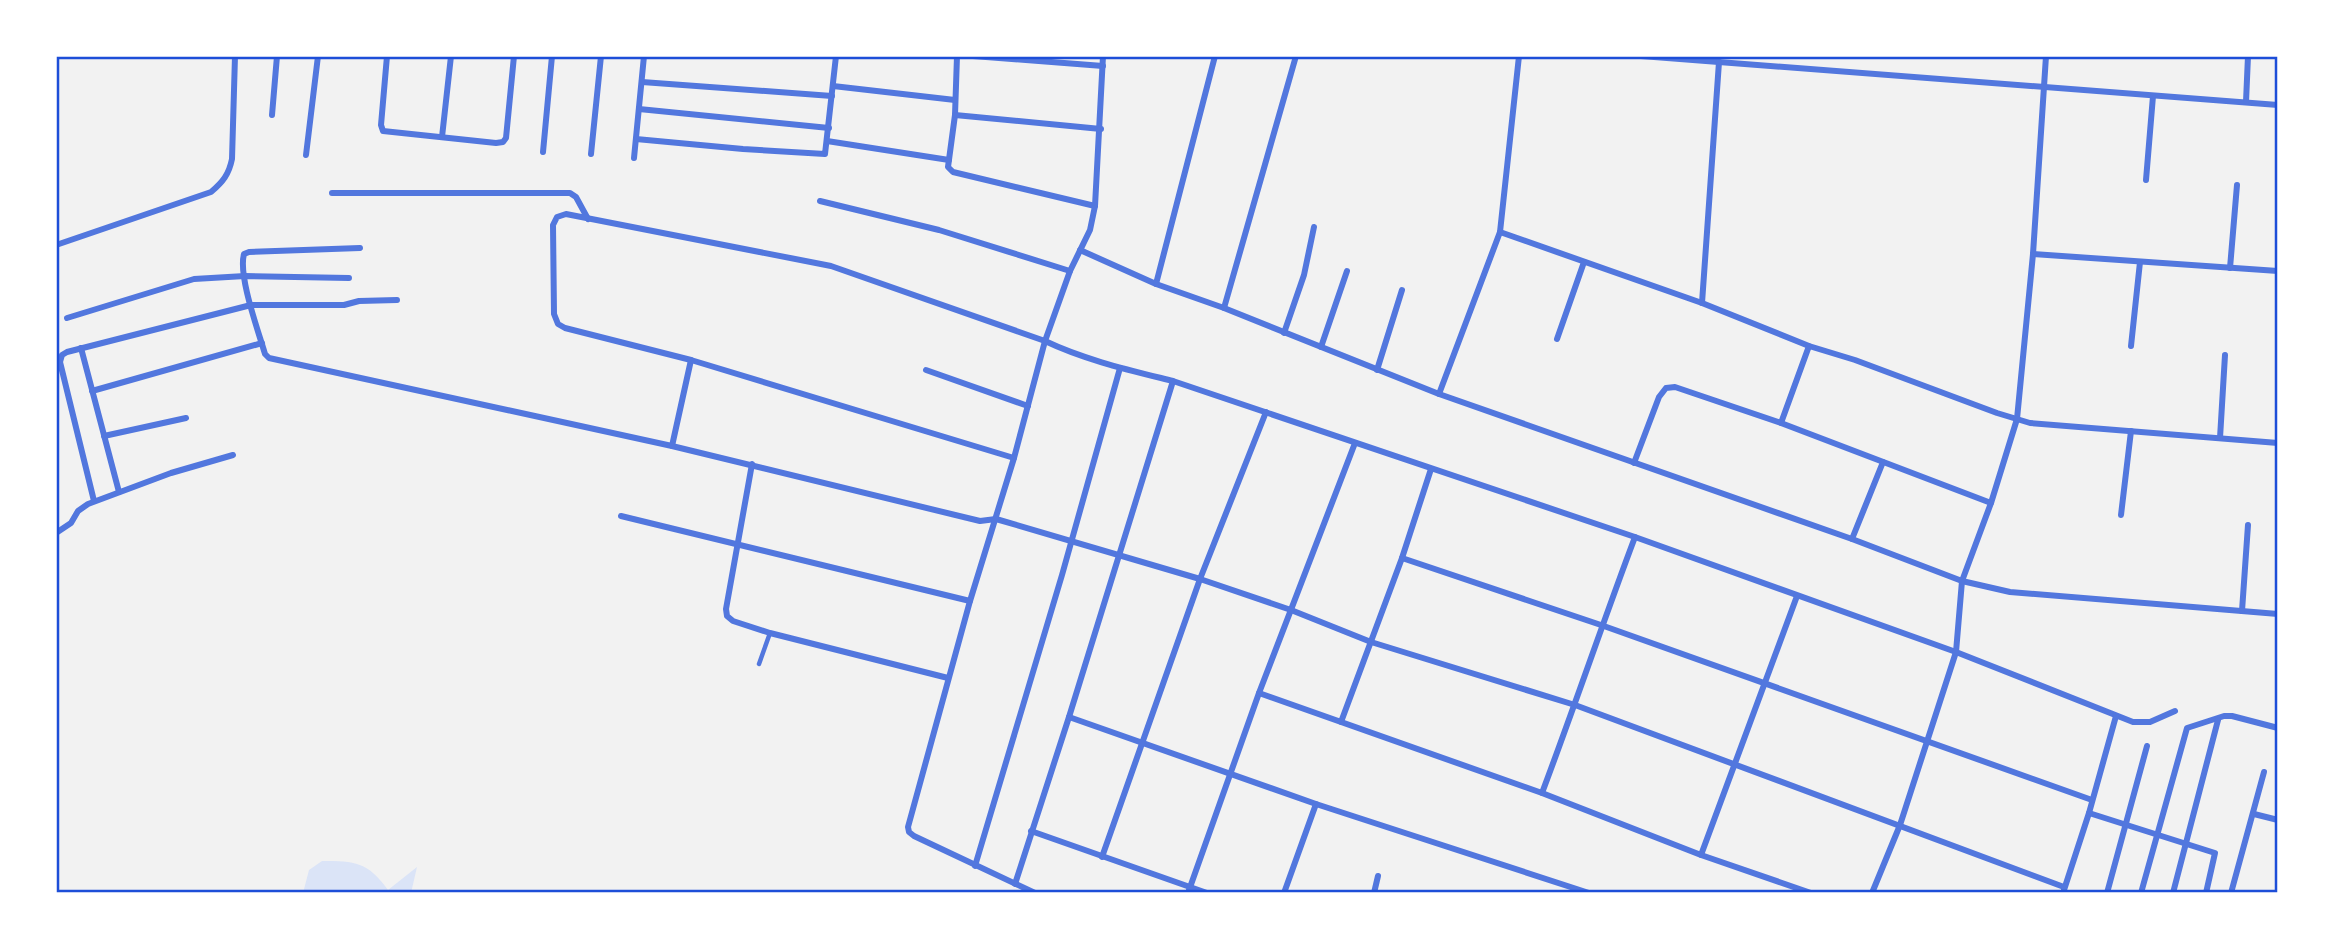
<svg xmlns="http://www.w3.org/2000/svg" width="2334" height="949" viewBox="0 0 2334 949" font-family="Overpass,sans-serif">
	<rect width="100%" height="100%" fill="#f2f2f2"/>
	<path fill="#dbe4f7" d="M322 861C355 861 368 862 388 890L417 867 411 893H303L309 870Z"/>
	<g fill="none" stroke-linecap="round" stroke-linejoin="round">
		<polyline stroke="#5277de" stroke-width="4.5" points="759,664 770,633"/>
		<g stroke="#5277de" stroke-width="6">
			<polyline points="387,56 381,125 383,131 496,143 503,142 506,138 514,56"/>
			<polyline points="957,56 955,115 948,167 953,172 1095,206"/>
			<polyline points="973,56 1103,66"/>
			<polyline points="1641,56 2278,105"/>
			<polyline points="642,82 832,96"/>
			<polyline points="833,86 955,100"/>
			<polyline points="2246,102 2248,56"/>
			<polyline points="639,109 829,128"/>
			<polyline points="272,115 277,56"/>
			<polyline points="955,115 1101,129"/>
			<polyline points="442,137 451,56"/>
			<polyline points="636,139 743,149 825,154 836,56"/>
			<polyline points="827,141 949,160"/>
			<polyline points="543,152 552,56"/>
			<polyline points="591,154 601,56"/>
			<polyline points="306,155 318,56"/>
			<polyline points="634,158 644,56"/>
			<polyline points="2146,180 2153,96"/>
			<polyline points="332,193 570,193 576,197 588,219"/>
			<polyline points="820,201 939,230 1070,271"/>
			<polyline points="1500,232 1702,303 1809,346 1855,360 1997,413 2030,423 2278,443"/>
			<path d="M59 244 211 192C223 182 229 174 232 159L235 56"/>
			<path d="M360 248 249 252 244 254C238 276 258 330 265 354L269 358 672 446 980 521 996 519 1200 579 1291 610 1371 642 1575 705 2064 887"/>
			<polyline points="1080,250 1156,284 1224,308 1439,394 1852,539 1962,581 2010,592 2278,614"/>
			<polyline points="2033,254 2278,271"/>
			<polyline points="2230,268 2237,185"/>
			<polyline points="1156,284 1215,56"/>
			<polyline points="1702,303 1719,62"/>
			<polyline points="1224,308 1296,56"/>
			<polyline points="67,318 194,279 245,276 349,278"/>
			<polyline points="1284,333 1304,275 1314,227"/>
			<polyline points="1557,339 1584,262"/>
			<polyline points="2131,346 2140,262"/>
			<polyline points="1321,347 1347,271"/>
			<polyline points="81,348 119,492"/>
			<polyline points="926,370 1028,406"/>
			<polyline points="1377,370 1402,290"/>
			<polyline points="92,391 262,343"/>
			<polyline points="1439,394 1500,232 1519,56"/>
			<polyline points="1781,423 1809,346"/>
			<polyline points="104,436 186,418"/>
			<polyline points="2220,438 2225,355"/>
			<polyline points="672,446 691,360"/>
			<path d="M1014 458 691 360 565 328 558 324 554 314 553 225 557 217 566 214 831 266 1045 341C1085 360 1129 370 1173 381L1635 537 1956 652 2133 722H2150L2175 711"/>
			<polyline points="1634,463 1659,397 1666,388 1675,387 1781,423 1991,503"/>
			<polyline points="752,464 726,609 727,616 733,621 770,633 948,678"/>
			<polyline points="94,501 60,362 62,355 67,352 251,305 344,305 359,301 397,300"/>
			<polyline points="2121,515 2131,431"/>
			<polyline points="621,516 970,601"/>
			<polyline points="56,533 71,523 78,511 88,504 171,473 233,455"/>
			<polyline points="1852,539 1883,462"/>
			<polyline points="1402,558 1601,625 2092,800"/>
			<polyline points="2242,611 2248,525"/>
			<polyline points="1259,693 1542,793 1701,855 1811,893"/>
			<polyline points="1069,717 1316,804 1589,893"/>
			<polyline points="1341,722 1402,558 1431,469"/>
			<path d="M1542 793C1574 708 1603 622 1635 537"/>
			<polyline points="2089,813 2215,853 2206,893"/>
			<polyline points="2254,814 2278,820"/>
			<polyline points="1031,831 1207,893"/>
			<polyline points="1701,855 1797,596"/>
			<polyline points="1102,857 1200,579 1266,412"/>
			<polyline points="975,866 1062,575 1120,368"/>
			<polyline points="1015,884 1069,717 1173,381"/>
			<polyline points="1035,893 914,836 909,832 908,827 970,601 1014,458 1045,341 1070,271 1090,230 1095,206 1103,56"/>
			<polyline points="1188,893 1259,693 1355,443"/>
			<polyline points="1284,893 1316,804"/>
			<polyline points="1374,893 1378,876"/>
			<polyline points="1872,893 1900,825 1956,652 1962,581 1991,503 2017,419 2033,254 2046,56"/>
			<polyline points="2063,893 2089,813 2116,716"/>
			<polyline points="2107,893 2147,746"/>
			<polyline points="2141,893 2187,728 2224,716 2232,716 2278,728"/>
			<polyline points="2173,893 2218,720"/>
			<polyline points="2231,893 2264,772"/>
		</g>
	</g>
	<rect width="2334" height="949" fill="none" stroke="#ffffff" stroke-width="116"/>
	<rect x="58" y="58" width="2218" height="833" fill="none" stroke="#1d4ed8" stroke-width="2.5"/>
</svg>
